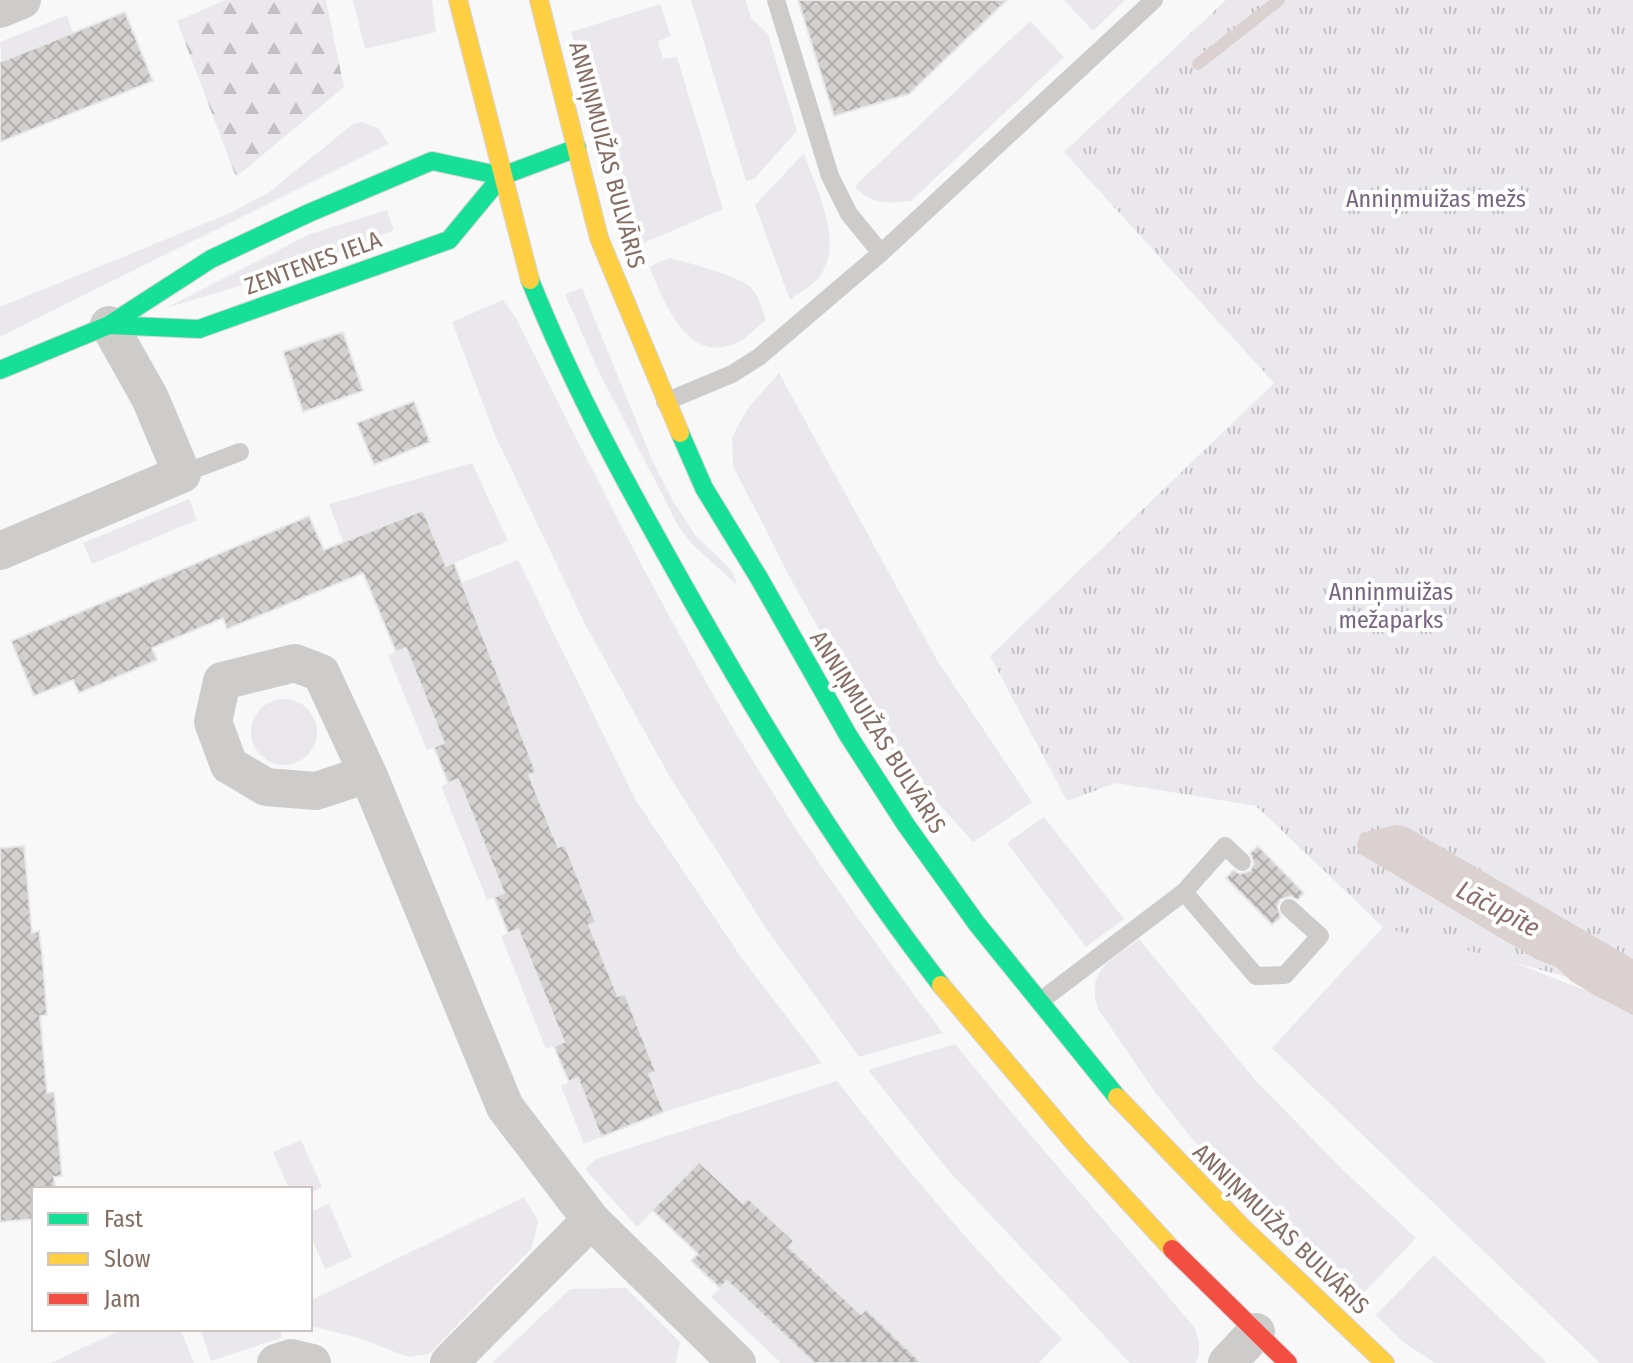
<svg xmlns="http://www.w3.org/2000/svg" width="1633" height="1363" viewBox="0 0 1633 1363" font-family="'Fira Sans Condensed',sans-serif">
	<defs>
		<pattern id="forest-firs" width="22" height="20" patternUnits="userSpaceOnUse" patternTransform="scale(2)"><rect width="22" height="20" fill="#eae8ed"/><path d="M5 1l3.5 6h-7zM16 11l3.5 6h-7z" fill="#c3c0c4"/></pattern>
		<pattern id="park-tufts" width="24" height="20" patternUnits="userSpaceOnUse" patternTransform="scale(2)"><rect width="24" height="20" fill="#eae8ed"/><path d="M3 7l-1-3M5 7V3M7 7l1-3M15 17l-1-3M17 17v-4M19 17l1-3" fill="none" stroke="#c3c0c4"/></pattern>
		<pattern id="building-cross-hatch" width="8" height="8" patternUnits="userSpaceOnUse" patternTransform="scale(2)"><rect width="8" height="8" fill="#d3d0d0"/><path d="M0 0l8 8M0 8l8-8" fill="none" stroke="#b1adac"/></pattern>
	</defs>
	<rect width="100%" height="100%" fill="#f8f8f9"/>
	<g fill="#eae8ed">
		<polygon points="353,0 432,0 436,32 365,49"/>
		<polygon points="691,0 746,0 751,18 768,34 797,131 754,179 746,181"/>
		<polygon points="1064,0 1125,0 1093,31"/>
		<polygon points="660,4 671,36 658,41 663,59 677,57 723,209 639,245 571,32"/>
		<polygon points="67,15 73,33 2,62 0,42"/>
		<path d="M1030 21 1064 57 911 201C889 204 871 204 855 187L858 183Z"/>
		<polygon points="362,122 379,129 388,144 0,337 0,307 228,214 268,193 353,124"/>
		<path d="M804 153C815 188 845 240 820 276 813 285 799 293 790 300L755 205Z"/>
		<polygon points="387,210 394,230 320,262 166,308 310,234"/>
		<path d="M669 258C686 262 735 275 748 285 758 292 762 309 766 320 758 326 750 335 742 340 688 370 666 304 649 267Z"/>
		<polygon points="582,288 652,460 673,501 695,535 731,570 738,586 691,543 679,527 598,370 565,294"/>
		<path d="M503 300 516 318C605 495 693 675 804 841 848 906 895 970 943 1033L859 1057 766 928 671 779 585 624 495 435 452 322Z"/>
		<polygon points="779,373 937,660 1032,802 973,842 883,741 795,587 733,466 732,437 748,408"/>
		<polygon points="472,463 508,541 446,566 423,510 361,535 345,547 329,504"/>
		<polygon points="189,499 197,520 92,564 83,543"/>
		<path d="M518 560 635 799 741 957 822 1063 664 1112 649 1074 655 1071 625 994 618 996 589 925 595 923 565 846 558 847C523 760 496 670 461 583Z"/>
		<polygon points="406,648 444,743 427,750 388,655"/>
		<circle cx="284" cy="732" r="33"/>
		<polygon points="458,779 504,893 487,900 441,786"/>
		<polygon points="1044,817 1124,919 1086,947 1007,843"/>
		<polygon points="1356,901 1633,1009 1633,1363 1600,1363 1272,1048 1383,927"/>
		<polygon points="518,929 564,1042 546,1049 501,936"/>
		<path d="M1139 939 1256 1081 1344 1171 1416 1238 1357 1300 1194 1141 1155 1092 1098 1009C1085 970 1111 960 1139 939Z"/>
		<path d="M955 1044C1033 1140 1115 1232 1194 1327 1200 1340 1201 1349 1196 1363H1130L948 1170 868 1070Z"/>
		<polygon points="578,1078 601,1137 584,1144 561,1086"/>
		<path d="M837 1081C908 1172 981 1258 1062 1339L1039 1363H913L907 1357 911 1352 866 1309 861 1314 789 1247 794 1241 749 1198 743 1203 700 1162 637 1227 585 1169 596 1159Z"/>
		<polygon points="301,1140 322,1187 310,1193 310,1189 289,1189 273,1152"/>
		<polygon points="524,1197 538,1221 532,1248 429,1354 408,1357 362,1339 310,1326 310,1301"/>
		<polygon points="329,1204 352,1257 325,1269 310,1234 310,1212"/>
		<polygon points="1434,1255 1547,1363 1435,1363 1402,1341 1376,1315"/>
		<polygon points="727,1281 814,1363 781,1363 711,1297"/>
		<polygon points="626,1288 680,1342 676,1363 492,1363 570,1289"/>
		<polygon points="123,1329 180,1329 194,1363 51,1363"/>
		<polygon points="200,1329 281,1329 281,1338 211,1361"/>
	</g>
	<polygon fill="url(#forest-firs)" points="225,0 326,0 344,87 236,177 177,21"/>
	<polygon fill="url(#park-tufts)" points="1226,0 1633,0 1633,1009 1589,983 1383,927 1256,806 1116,783 1067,801 990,656 1274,383 1064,152"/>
	<polygon fill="#dbd1d0" points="1396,825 1407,827 1633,959 1633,1015 1594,995 1571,981 1556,967 1536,959 1492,933 1360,854 1357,845 1361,833"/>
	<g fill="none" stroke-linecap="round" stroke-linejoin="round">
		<polyline stroke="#dbd1d0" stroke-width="12" points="1198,64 1279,0"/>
	</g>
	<g fill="url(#building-cross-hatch)" stroke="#e8e8e8" stroke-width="2">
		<polygon points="798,0 1007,0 909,94 834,116"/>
		<polygon points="125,12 153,81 0,142 0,62"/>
		<polygon points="343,332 363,391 303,412 283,352"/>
		<polygon points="414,401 430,442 374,465 357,423"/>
		<polygon points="423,510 446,566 454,563 536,772 529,775 558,847 565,845 596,923 589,925 618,996 625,994 656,1072 649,1074 664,1112 601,1137 578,1078 569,1082 561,1064 554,1046 564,1042 518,929 508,933 494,897 504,893 458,779 448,783 434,747 444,743 406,648 396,652 363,573 227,629 223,618 152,648 157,660 79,693 73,680 34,696 11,641 309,516 324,550"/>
		<polygon points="24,846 32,933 39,931 42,953 47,1015 40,1016 47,1093 54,1092 62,1176 54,1177 55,1189 34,1189 34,1219 0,1222 0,848"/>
		<polygon points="1258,846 1304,893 1298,900 1291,896 1281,899 1277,906 1281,917 1272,925 1226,878 1233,870 1240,874 1250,871 1254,864 1250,853"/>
		<polygon points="699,1162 743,1203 748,1198 794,1241 789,1247 861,1314 866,1309 922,1363 814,1363 727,1281 720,1288 691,1261 698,1254 652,1210"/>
	</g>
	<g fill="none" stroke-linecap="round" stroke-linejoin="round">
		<defs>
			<g id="fast">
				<path d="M530 280C576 395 633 496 694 604 769 736 848 865 941 985"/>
				<polyline points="109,325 199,329 449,240 502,176 577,148"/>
				<polyline points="0,370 109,325 211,259 309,213 432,161 502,176"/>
				<polyline points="680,433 704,488 759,578 848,735 906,825 977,924 1117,1097"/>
			</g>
			<g id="slow">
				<polyline points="458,0 530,280"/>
				<polyline points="539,0 599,238 680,433"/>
				<polyline points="941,985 1077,1146 1172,1249"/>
				<polyline points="1117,1097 1242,1227 1385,1363"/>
			</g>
			<polyline id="jam" points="1172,1249 1288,1363"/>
		</defs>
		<use href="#fast" stroke="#d6d4d4" stroke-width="20"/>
		<use href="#slow" stroke="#d6d4d4" stroke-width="20"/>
		<use href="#jam" stroke="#d6d4d4" stroke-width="20"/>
		<g stroke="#cecccb" stroke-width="18">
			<polyline points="776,0 830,176 849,214 881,253"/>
			<polyline points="665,402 732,374 759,357 881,253 1154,0"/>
			<polyline points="182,474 240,452"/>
			<polyline points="1184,892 1256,976 1285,975 1320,936 1289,908"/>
			<polyline points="1039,1002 1184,892 1225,846 1242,862"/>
		</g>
		<g stroke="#cecccb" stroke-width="38">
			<polyline points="0,9 22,0"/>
			<polyline points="0,551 182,474 150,398 109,325"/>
			<polyline points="368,774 316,791 266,787 229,765 213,722 222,681 295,663 321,673 368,774 505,1107 591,1220 737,1363"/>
			<polyline points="276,1363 291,1358 312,1363"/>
			<polyline points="449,1363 591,1220"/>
			<polyline points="1227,1363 1256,1332"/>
		</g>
		<use href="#fast" stroke="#16e098" stroke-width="18"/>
		<use href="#slow" stroke="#ffcf43" stroke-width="18"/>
		<use href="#jam" stroke="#f24e42" stroke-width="18"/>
	</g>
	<g text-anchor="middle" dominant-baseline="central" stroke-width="8" stroke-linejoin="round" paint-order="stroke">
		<g font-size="24" fill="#846d63" stroke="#fff">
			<text transform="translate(607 155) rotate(75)">ANNIŅMUIŽAS BULVĀRIS</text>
			<text transform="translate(313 263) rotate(-20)">ZENTENES IELA</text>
			<text transform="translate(878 732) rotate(58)">ANNIŅMUIŽAS BULVĀRIS</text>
			<text transform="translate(1281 1229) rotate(44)">ANNIŅMUIŽAS BULVĀRIS</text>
		</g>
		<g font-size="24" fill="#786681" stroke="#fff">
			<text x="1436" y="199">Anniņmuižas mežs</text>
			<text x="1391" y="592">Anniņmuižas<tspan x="1391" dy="28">mežaparks</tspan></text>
		</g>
		<g font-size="26" font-style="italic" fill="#8c6d69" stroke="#fff">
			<text transform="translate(1498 909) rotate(28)">Lāčupīte</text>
		</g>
	</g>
	<rect x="32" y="1187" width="280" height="144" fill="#ffffff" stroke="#cec5c1" stroke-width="2"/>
	<rect x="48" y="1213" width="40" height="12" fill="#16e098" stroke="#cec5c1" stroke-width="2"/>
	<text x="104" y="1227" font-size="24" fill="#846d63">Fast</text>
	<rect x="48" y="1253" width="40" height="12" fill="#ffcf43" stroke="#cec5c1" stroke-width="2"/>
	<text x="104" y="1267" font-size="24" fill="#846d63">Slow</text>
	<rect x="48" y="1293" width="40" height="12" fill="#f24e42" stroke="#cec5c1" stroke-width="2"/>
	<text x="104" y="1307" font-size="24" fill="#846d63">Jam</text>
</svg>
